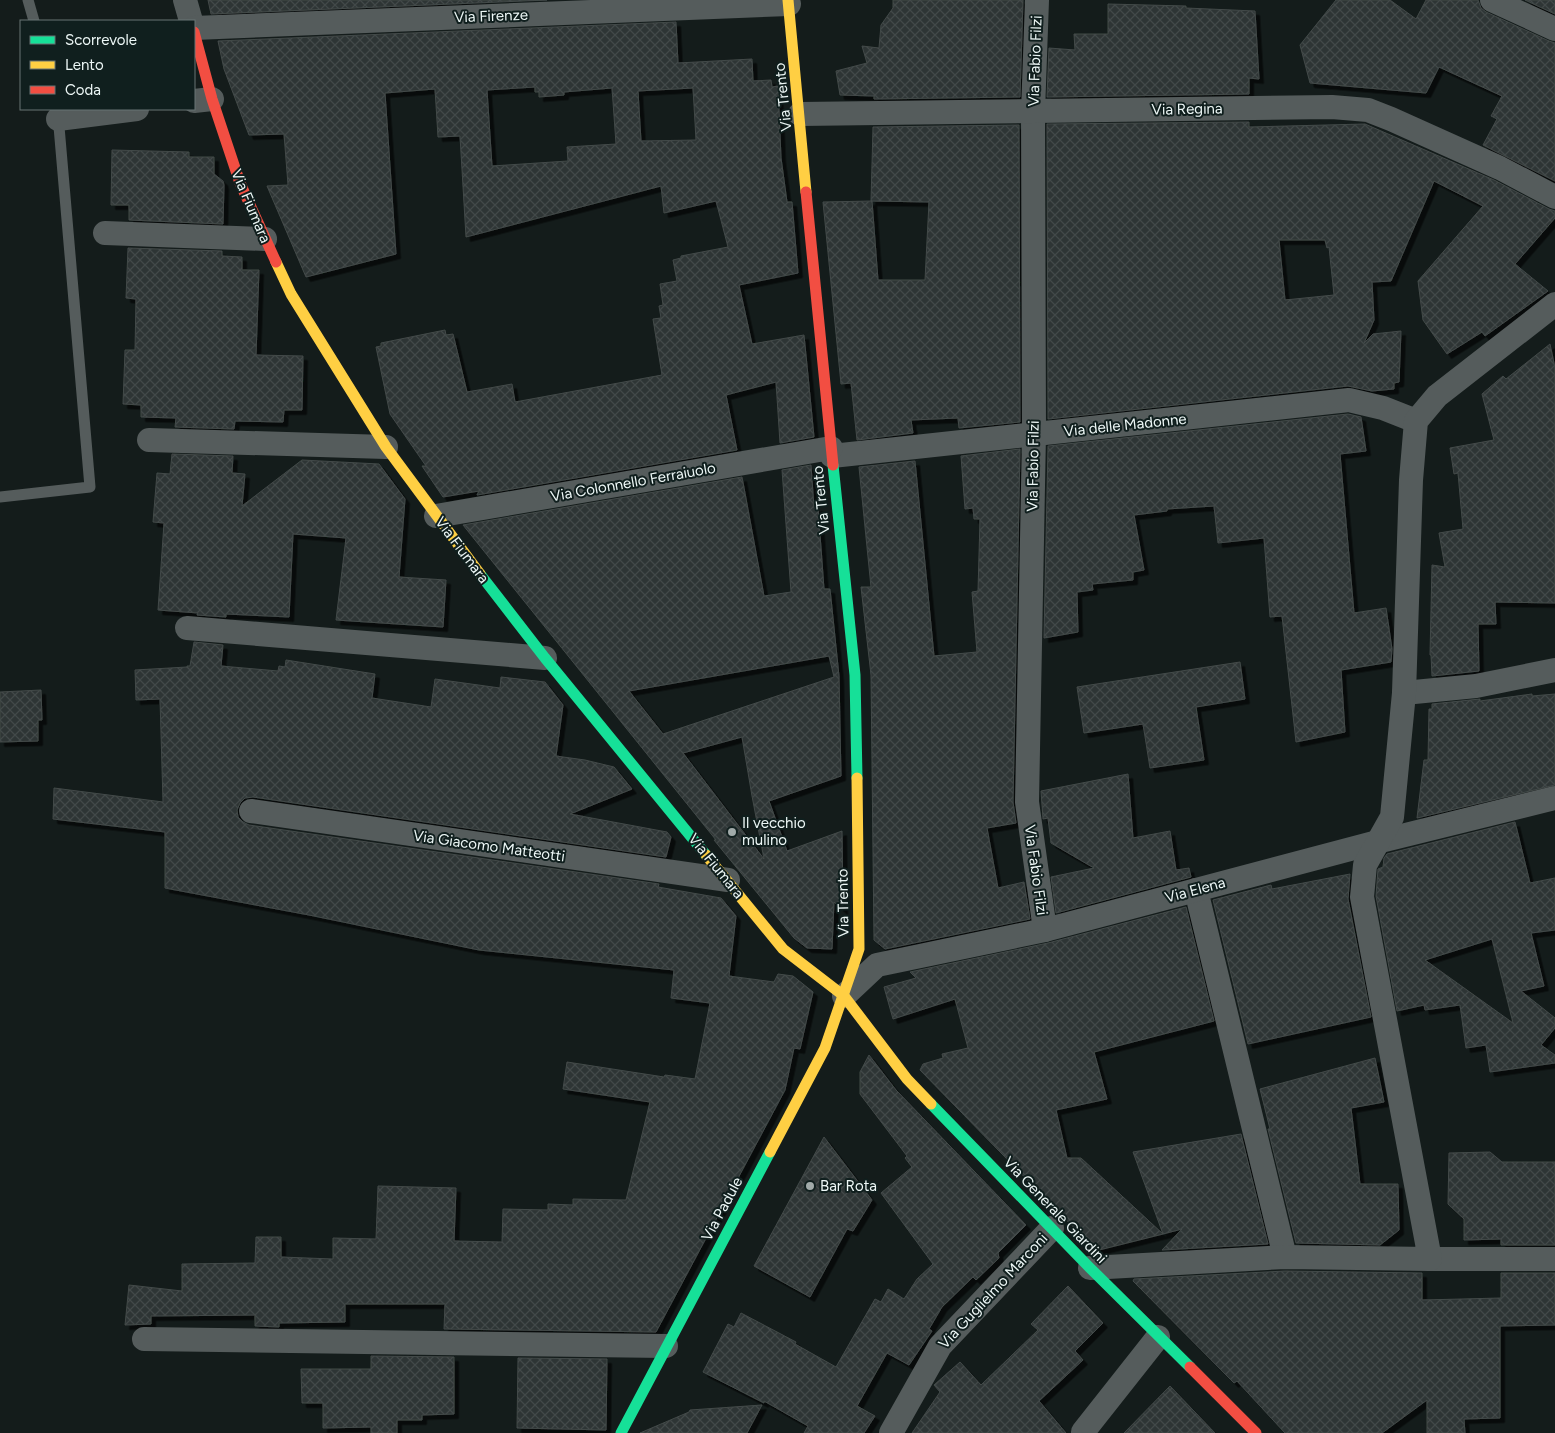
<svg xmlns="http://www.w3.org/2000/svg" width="1555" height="1433" viewBox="0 0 1555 1433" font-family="Figtree,sans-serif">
	<defs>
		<pattern id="building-cross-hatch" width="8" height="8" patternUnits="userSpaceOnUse" patternTransform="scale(1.25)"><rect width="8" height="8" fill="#2d3434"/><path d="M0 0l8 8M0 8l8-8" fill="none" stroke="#424848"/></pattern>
		<filter id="shadow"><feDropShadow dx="4.5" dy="4.5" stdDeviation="0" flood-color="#0009"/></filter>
	</defs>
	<rect width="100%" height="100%" fill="#141c1b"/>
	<g fill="url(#building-cross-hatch)" stroke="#434a49" fill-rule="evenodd" filter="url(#shadow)">
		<polygon points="208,0 547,0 211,14"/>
		<polygon points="893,0 1023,0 1020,97 874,99 874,96 840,95 836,71 867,63 862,46 879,48 881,25 893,8"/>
		<polygon points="1336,0 1390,0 1416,19 1426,0 1478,0 1481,8 1486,12 1549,41 1555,43 1555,181 1483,145 1497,119 1491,116 1502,96 1439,67 1426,93 1310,83 1300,45"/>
		<polygon points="1525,0 1555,0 1555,14"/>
		<polygon points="1108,4 1186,6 1186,8 1255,11 1259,79 1249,78 1249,94 1047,97 1049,48 1075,50 1074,34 1108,34"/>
		<path d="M676 22 678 63 752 59 753 81 771 80 772 87 778 86 781 158 787 202H792L798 273 739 285 752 344 804 335 814 437 780 443 776 382 726 395 737 450 477 495 479 491 443 497 422 466H426L390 414 376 347 381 346V343L445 330 446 335 453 334 467 392 512 384 515 402 662 375 653 319 661 318 659 306 663 305 660 284 677 281 673 260 681 258V256L728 247 716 201 664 213 661 186 466 237 460 136 438 137 435 89 385 93 396 254 306 277 267 186 288 185 284 134 249 135 224 69 218 41ZM535 87V92H539V97L564 95V92L612 88 616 144 567 147 568 161 492 166 487 90ZM693 88 696 140 641 141 638 91Z"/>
		<path d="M1249 122V127L1365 124 1494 180 1549 209 1555 211V218L1515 264 1548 291 1485 336 1482 332 1447 354 1423 320 1418 281 1483 206 1434 181 1391 281 1372 282 1374 320 1364 343 1373 334 1401 331 1399 382 1394 383V389L1372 391 1348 386 1048 419 1047 124ZM1279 240H1325L1327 248 1329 247 1334 295 1285 300Z"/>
		<polygon points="1019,125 1020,422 959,428 958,418 911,420 913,433 857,440 851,383 841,384 823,202 872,201 878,280 925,280 929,202 871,201 873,127"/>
		<polygon points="112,150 189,152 189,157 214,157 214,174 223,181 224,185 223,224 129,220 129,205 111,205"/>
		<polygon points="128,248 222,251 222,256 242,257 242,270 259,270 256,355 303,356 302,410 284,410 283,422 235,421 234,429 175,427 176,418 141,417 141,405 123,404 125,350 135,350 136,299 126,298"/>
		<polygon points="1550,344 1555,368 1555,603 1495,602 1496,624 1478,624 1479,671 1432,676 1431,655 1430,655 1432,565 1445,567 1439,533 1463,529 1458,473 1454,474 1450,448 1494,440 1482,394 1503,376 1506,379"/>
		<polygon points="1348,414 1361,417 1366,451 1340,454 1354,613 1386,608 1392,649 1391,662 1341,670 1345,732 1296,742 1282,616 1270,617 1264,538 1218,543 1214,506 1167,509 1167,511 1134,515 1144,570 1133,572 1133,580 1092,584 1093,590 1077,592 1078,632 1044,638 1048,446"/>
		<polygon points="1020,449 1013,802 1016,823 987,828 998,888 1024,882 1030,919 885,949 874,940 871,675 861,587 871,587 859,467 915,461 934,656 977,652 972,592 978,591 980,519 974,519 973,508 965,509 961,456"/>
		<polygon points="172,454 233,456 232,473 245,474 242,506 302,460 379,464 405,499 399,577 446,580 443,627 336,620 346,538 293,534 289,617 226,614 226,617 197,615 198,613 158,610 164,523 153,522 157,473 170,474"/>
		<path d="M811 465 814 508 818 507 824 589H830L839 676 841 776 769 801 787 851 842 831 843 910 834 902 832 949 807 948 794 938 714 840H716L463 525 742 477 764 596 791 592 782 470ZM829 656 834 677 663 734 629 691ZM742 737 752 796 764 859 683 753Z"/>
		<polygon points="194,642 223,645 221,666 278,671 279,666 285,667 286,660 375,674 372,698 431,707 435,679 500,688 501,677 545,682 563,705 556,756 585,760 614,767 632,789 570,814 667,832 671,837 666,857 253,797 245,798 240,803 237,810 238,817 243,822 249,825 659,884 658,887 721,898 736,916 729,976 774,982 778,974 793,976 813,992 800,1049 794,1048 785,1090 656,1332 444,1329 445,1304 345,1304 345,1322 279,1323 279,1327 255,1326 255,1315 151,1316 151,1324 125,1325 129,1285 182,1291 182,1264 255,1263 256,1237 281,1237 281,1257 333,1259 333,1238 376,1239 378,1186 456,1188 454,1241 502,1242 503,1209 548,1210 548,1204 573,1205 573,1199 626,1200 650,1102 563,1089 567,1062 664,1077 665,1075 695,1079 710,1003 671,998 674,970 479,950 309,915 165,888 165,832 53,819 54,788 163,802 160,699 136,700 135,670 187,667 187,666 190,666"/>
		<polygon points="1240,662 1245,699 1196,707 1204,760 1150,768 1143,724 1084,733 1077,687"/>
		<polygon points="41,690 42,720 38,720 38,741 0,742 0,692"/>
		<polygon points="1532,694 1532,696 1555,694 1555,785 1417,818 1424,760 1428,760 1429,709 1432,709 1432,704 1480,699 1480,701"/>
		<polygon points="1128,774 1133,838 1170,831 1176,870 1189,868 1191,877 1056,913 1051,877 1094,868 1051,843 1048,818 1043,819 1041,791"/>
		<path d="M1515 822 1530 883 1555 878V930L1531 933 1544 986 1521 991 1555 1018V1028L1541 1045 1555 1055V1063L1490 1072 1486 1045 1466 1048 1460 1005 1425 1010 1424 1005 1397 1011 1376 896 1378 869 1383 867 1384 858 1387 854ZM1492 939 1513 1023 1425 960Z"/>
		<polygon points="1350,874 1348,899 1371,1017 1248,1044 1213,900 1271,885 1272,889"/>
		<polygon points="1186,907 1214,1021 1094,1052 1107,1099 1056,1110 1067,1158 1081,1158 1163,1234 1095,1251 1082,1237 1083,1237 920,1070 923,1064 943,1058 942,1054 968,1048 955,999 893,1019 884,987 916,978 910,972 1048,943"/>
		<polygon points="869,1055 896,1090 1026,1225 998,1253 999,1258 976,1280 973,1277 942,1307 929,1329 932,1331 909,1365 887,1353 857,1406 875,1416 864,1433 804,1433 808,1426 764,1401 764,1403 703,1372 728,1324 734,1327 741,1313 796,1342 795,1344 836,1367 875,1299 881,1302 888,1289 904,1299 917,1279 933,1264 881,1193 912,1167 905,1158 907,1156 860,1094 860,1072"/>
		<polygon points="1375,1058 1384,1102 1351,1108 1360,1184 1398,1184 1399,1230 1380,1245 1296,1243 1268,1129 1270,1129 1260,1089"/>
		<polygon points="1241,1134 1268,1244 1162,1250 1182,1229 1163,1234 1133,1152"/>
		<polygon points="824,1137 872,1200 853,1231 847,1229 810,1297 754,1266"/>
		<polygon points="1490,1152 1502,1162 1555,1162 1555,1245 1501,1245 1501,1239 1464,1240 1464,1219 1448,1204 1449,1153"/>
		<polygon points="1285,1271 1422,1273 1422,1300 1501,1298 1501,1273 1555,1273 1555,1325 1500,1326 1500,1418 1464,1419 1465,1433 1427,1433 1427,1400 1382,1433 1285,1433 1237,1381 1234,1383 1133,1281 1134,1279"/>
		<polygon points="1068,1286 1103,1323 1075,1351 1083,1360 1039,1401 1066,1433 912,1433 940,1392 934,1385 960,1362 981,1385 1038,1330 1031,1324"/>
		<polygon points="371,1356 454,1357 454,1414 422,1415 422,1420 397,1420 397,1433 371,1433 371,1427 323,1428 323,1403 302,1403 301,1369 371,1369"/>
		<polygon points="518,1358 607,1359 606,1430 517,1428"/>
		<polygon points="1170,1386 1215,1433 1124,1433"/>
		<polygon points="762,1405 747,1433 640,1433 689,1412 690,1410"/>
	</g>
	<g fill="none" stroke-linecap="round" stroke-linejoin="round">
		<g stroke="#555c5c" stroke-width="11">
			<polyline points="28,0 34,21"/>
			<polyline points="0,497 90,487 58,115"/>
		</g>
		<g stroke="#555c5c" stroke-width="24">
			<polyline points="185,0 191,21"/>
			<polyline points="1037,0 1033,112 1034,434 1027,802 1045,930"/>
			<polyline points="1492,0 1555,29"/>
			<polyline points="194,28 789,4"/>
			<polyline points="194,101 212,99"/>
			<polyline points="800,114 1332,107 1368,110 1391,119 1500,168 1555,197"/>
			<polyline points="58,119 137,109"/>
			<polyline points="105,233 265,239"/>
			<polyline points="149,440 386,447"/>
			<polyline points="832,456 1349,400 1383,408 1416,421"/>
			<polyline points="436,516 831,448"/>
			<polyline points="187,628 545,658"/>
			<polyline points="1404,693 1476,686 1555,670"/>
			<polyline points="251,811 728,880"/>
			<polyline points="1196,890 1285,1257"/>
			<polyline points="844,996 877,965 1045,930 1377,842 1555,798"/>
			<polyline points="1430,1259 1555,1259"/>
			<polyline points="1090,1268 1285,1257 1430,1259 1362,897 1365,865 1392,817 1404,693 1411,480 1416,421 1437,396 1555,304"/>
			<polyline points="144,1339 666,1346"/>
			<polyline points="891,1433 940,1346 1052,1228"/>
			<polyline points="1084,1433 1083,1432 1158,1337"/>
		</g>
		<g stroke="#16e098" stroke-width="11">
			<polyline points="833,465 855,675 857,778"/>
			<polyline points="480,574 545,658 706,855"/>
			<polyline points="931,1104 1090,1268 1190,1367"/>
			<polyline points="621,1433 770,1152"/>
		</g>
		<g stroke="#ffcf43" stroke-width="11">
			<polyline points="788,0 806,192"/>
			<polyline points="276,262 291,294 386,447 480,574"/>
			<polyline points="706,855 783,949 844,996 907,1079 931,1104"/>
			<polyline points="770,1152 825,1048 859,949 857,778"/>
		</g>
		<g stroke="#f24e42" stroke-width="11">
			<polyline points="194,32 212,99 240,183 276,262"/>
			<polyline points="806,192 833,465"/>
			<polyline points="1190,1367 1256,1433"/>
		</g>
	</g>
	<g fill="#a1aaa9" stroke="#101f1e" stroke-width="2">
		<circle cx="732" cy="832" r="5"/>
		<circle cx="810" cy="1186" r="5"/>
	</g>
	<g text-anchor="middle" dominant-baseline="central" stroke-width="4" stroke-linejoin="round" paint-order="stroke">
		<g font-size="15" fill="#edf7f6" stroke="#101f1e">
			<text transform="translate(491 16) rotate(-2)">Via Firenze</text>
			<text transform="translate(1035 61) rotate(-88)">Via Fabio Filzi</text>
			<text transform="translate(783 97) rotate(-96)">Via Trento</text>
			<text transform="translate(1187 109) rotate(-1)">Via Regina</text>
			<text transform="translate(251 206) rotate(67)">Via Fiumara</text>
			<text transform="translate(1125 425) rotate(-6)">Via delle Madonne</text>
			<text transform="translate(1033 466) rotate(-89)">Via Fabio Filzi</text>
			<text transform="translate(633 482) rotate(-10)">Via Colonnello Ferraiuolo</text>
			<text transform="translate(821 500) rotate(-96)">Via Trento</text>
			<text transform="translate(462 550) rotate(53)">Via Fiumara</text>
			<text transform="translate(489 846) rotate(8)">Via Giacomo Matteotti</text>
			<text transform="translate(716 866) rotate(51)">Via Fiumara</text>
			<text transform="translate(1036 870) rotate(82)">Via Fabio Filzi</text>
			<text transform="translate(1195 890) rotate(-15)">Via Elena</text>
			<text transform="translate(843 903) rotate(-91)">Via Trento</text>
			<text transform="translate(722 1209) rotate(-62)">Via Padule</text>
			<text transform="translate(1055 1210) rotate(46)">Via Generale Giardini</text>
			<text transform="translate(993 1291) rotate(-47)">Via Guglielmo Marconi</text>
		</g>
		<g font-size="15" fill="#edf7f6" stroke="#101f1e" text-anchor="start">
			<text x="742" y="823">Il vecchio<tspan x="742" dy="17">mulino</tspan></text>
			<text x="820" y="1186">Bar Rota</text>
		</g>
	</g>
	<rect x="20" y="20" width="175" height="90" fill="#101f1e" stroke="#687574"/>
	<rect x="30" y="36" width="25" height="8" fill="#16e098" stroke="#687574"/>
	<text x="65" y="45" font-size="15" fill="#edf7f6">Scorrevole</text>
	<rect x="30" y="61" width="25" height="8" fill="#ffcf43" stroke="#687574"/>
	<text x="65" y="70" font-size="15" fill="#edf7f6">Lento</text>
	<rect x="30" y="86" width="25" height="8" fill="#f24e42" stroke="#687574"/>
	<text x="65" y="95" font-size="15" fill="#edf7f6">Coda</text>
</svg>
